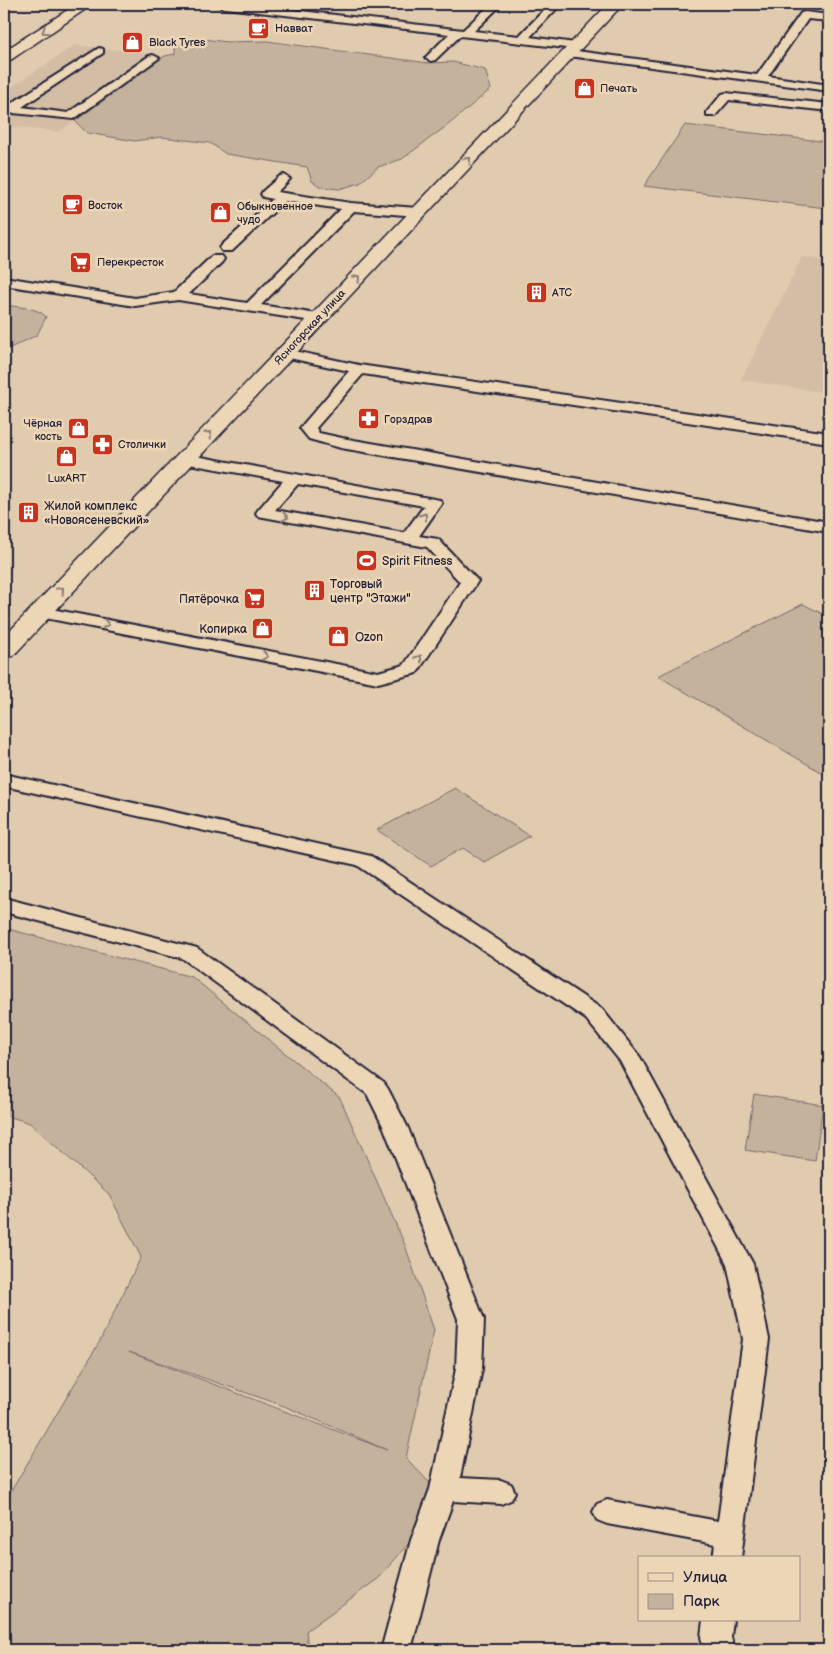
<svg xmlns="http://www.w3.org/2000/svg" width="833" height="1654" viewBox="0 0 833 1654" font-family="'Balsamiq Sans',sans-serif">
	<rect width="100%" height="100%" fill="#e1cbae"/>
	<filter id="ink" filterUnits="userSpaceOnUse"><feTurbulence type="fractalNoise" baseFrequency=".02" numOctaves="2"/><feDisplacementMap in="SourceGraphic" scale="10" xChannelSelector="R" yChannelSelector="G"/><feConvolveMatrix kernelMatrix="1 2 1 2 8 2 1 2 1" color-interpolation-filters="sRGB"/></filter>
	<g filter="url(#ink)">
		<g fill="#d3bea5">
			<polygon points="75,45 165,56 59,132 4,126 4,92"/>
			<polygon points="802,257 829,261 829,393 741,380"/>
		</g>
		<g fill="#c5b29d" stroke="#746a6c" fill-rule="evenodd">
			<polygon points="203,39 227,42 267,41 428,63 453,62 485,70 491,89 448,125 402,159 378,167 360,183 339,189 321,187 312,181 307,167 226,154 210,143 161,137 135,141 87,133 75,121 165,56 175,54 175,48 184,41"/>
			<polygon points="685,125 829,142 829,202 826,208 644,186"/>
			<path d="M4 305C16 307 39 307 46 317L37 335 4 351Z"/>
			<polygon points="803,604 829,617 829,777 658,676"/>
			<polygon points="455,788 530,836 484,862 463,848 431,866 377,830"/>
			<path d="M4 928 192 977 340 1098 405 1245 434 1330 406 1458 446 1500 379 1578 306 1631 308 1650H4V1503L100 1341 141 1257 109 1194 30 1123 4 1115ZM129 1352 284 1406 387 1450Z"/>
			<polygon points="754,1094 823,1105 815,1161 745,1150"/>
		</g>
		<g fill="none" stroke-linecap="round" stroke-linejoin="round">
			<defs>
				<g id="lane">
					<polygon points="221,4 241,4 463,30 491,4 502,4 474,31 519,36 550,4 561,4 530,37 575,43 580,46 575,49 460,36 435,60 431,61 425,58 449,34 225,8 221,7"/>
					<polygon points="805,12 829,15 829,21 808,19 768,76 829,85 829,91 569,56 563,53 569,50 757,75 801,13"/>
					<polygon points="99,48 103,49 103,53 22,107 68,113 149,56 153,55 159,58 74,119 13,113 4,115 4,108"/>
					<polygon points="726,93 829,104 829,111 729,100 715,116 707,116 707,112 722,94"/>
					<polygon points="284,175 290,179 277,192 351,203 418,208 424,212 418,216 354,211 261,305 323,315 325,318 323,321 318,322 178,300 135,306 4,285 4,277 135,298 174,292 212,256 222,256 224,259 222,262 189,294 247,303 341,209 285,201 232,251 222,251 220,248 222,245 273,199 263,197 261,194 263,191 280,176"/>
					<polygon points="285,349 359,365 829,433 829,443 363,374 316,428 319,433 342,438 829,522 829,532 341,448 309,439 300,428 349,371 280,356 278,353 280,350"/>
					<path d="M184 454 440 500 442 503 419 536 438 539 478 581 417 673 378 683 35 616 32 612 35 608 41 607 378 672 404 665 460 582 427 547 258 516 256 513 258 510 283 481 178 462 176 459ZM298 484 424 506 404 533 275 510Z"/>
					<polygon points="4,774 371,856 602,1009 640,1057 753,1264 769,1339 741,1558 713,1558 715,1544 607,1524 597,1520 593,1512 597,1504 607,1500 718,1521 743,1339 727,1264 620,1061 586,1019 357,865 4,786"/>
					<polygon points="4,898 197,948 384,1083 388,1089 408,1128 484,1319 482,1369 460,1478 501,1480 511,1484 515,1492 511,1500 501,1504 453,1501 439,1540 411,1650 381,1650 411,1540 430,1489 456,1369 458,1319 384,1128 367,1094 182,958 4,912"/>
					<polygon points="703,1620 733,1620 731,1637 734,1650 704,1650 701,1637"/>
				</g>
				<g id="secondary">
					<polygon points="77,4 93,4 9,61 4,63 4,51"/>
					<polygon points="608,4 623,4 13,656 4,658 4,637"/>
				</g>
			</defs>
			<use href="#lane" stroke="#22223b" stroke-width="4"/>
			<use href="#secondary" stroke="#22223b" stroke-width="3"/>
			<use href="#lane" fill="#edd6b6" fill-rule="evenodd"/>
			<use href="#secondary" fill="#edd6b6" fill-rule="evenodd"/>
		</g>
		<defs><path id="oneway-chevron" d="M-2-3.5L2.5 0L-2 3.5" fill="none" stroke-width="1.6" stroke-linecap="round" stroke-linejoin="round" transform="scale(1.25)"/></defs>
		<g stroke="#887c78">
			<use href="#oneway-chevron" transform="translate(45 31) rotate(147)"/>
			<use href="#oneway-chevron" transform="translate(468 160) rotate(-47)"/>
			<use href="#oneway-chevron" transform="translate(357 278) rotate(-47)"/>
			<use href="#oneway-chevron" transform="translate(209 434) rotate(-47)"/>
			<use href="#oneway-chevron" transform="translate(424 516) rotate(-54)"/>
			<use href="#oneway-chevron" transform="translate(285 517) rotate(10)"/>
			<use href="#oneway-chevron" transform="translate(61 590) rotate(-47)"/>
			<use href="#oneway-chevron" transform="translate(106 624) rotate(11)"/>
			<use href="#oneway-chevron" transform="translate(265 656) rotate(11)"/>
			<use href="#oneway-chevron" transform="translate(419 658) rotate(-57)"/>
		</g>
	</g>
	<defs>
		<symbol id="cafe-square" viewBox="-11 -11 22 22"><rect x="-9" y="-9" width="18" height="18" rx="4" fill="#c8321e" stroke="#edd6b6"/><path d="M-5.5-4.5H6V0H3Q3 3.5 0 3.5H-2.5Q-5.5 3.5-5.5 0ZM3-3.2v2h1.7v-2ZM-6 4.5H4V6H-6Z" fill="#fff"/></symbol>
		<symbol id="shop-square" viewBox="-11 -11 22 22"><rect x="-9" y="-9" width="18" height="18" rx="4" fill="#c8321e" stroke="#edd6b6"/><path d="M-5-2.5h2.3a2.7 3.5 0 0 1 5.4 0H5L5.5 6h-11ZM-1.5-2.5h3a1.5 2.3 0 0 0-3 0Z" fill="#fff"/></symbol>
		<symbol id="supermarket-square" viewBox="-11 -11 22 22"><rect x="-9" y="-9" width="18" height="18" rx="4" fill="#c8321e" stroke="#edd6b6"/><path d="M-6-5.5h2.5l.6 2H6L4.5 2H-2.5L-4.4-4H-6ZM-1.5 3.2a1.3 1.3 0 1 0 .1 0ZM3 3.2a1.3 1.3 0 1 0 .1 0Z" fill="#fff"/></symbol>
		<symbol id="building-square" viewBox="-11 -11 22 22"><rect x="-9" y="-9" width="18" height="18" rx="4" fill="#c8321e" stroke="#edd6b6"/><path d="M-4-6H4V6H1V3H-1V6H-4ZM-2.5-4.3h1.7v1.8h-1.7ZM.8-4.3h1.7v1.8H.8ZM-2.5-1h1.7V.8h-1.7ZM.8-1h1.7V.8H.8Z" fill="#fff"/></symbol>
		<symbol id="pharmacy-square" viewBox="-11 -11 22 22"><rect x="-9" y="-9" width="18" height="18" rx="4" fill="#c8321e" stroke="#edd6b6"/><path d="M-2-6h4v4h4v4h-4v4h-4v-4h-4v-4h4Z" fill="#fff"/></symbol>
		<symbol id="stadium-square" viewBox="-11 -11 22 22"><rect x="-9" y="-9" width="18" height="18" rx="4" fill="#c8321e" stroke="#edd6b6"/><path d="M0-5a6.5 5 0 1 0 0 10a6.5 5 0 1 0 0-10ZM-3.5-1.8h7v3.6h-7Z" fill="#fff"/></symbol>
	</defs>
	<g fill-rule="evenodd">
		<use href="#cafe-square" x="246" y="16" width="25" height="25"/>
		<use href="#shop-square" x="120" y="30" width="25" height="25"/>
		<use href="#shop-square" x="572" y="76" width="25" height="25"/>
		<use href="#cafe-square" x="60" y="192" width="25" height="25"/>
		<use href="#shop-square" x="208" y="200" width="25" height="25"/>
		<use href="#supermarket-square" x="68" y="250" width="25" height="25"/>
		<use href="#building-square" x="524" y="280" width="25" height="25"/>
		<use href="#pharmacy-square" x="356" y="406" width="25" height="25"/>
		<use href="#shop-square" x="66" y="416" width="25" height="25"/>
		<use href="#pharmacy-square" x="90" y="432" width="25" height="25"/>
		<use href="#shop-square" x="54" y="444" width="25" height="25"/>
		<use href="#building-square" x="16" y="500" width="25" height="25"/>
		<use href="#stadium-square" x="354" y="548" width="25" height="25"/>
		<use href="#building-square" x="302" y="578" width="25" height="25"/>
		<use href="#supermarket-square" x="242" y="586" width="25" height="25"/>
		<use href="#shop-square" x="250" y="616" width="25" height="25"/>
		<use href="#shop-square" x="326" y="624" width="25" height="25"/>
	</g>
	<g text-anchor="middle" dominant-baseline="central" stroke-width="5" stroke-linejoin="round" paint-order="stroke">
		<g font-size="11" fill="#22223b" stroke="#edd6b6" text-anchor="start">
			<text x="275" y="28">Навват</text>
			<text x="149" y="42">Black Tyres</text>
			<text x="600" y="88">Печать</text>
			<text x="88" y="205">Восток</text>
			<text x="237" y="206">Обыкновенное<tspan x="237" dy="13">чудо</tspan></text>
			<text x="97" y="262">Перекресток</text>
			<text x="552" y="292">АТС</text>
			<text x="384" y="419">Горздрав</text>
			<text x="62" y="423" text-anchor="end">Чёрная<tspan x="62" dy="13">кость</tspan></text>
			<text x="118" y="444">Столички</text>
			<text x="67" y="478" text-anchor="middle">LuxART</text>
		</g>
		<g font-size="11" fill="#22223b" stroke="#edd6b6">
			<text transform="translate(310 327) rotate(-47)">Ясногорская улица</text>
		</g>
		<g font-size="12" fill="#22223b" stroke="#edd6b6" text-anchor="start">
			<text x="44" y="506">Жилой комплекс<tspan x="44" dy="14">«Новоясеневский»</tspan></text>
			<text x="382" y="561">Spirit Fitness</text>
			<text x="330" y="584">Торговый<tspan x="330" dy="14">центр "Этажи"</tspan></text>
			<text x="239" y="599" text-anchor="end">Пятёрочка</text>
			<text x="247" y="629" text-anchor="end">Копирка</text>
			<text x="355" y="637">Ozon</text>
		</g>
	</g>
	<rect width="833" height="1654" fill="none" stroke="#edd6b6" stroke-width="20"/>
	<rect x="10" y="10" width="813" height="1634" fill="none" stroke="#22223b" stroke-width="2" filter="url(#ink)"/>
	<rect x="638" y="1556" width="162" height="65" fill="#edd6b6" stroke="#9c8e85"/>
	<rect x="648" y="1573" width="25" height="8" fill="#edd6b6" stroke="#9c8e85"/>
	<text x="683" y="1582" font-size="15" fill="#22223b">Улица</text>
	<rect x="648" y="1594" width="25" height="15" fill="#c5b29d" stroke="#9c8e85"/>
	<text x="683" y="1606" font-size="15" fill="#22223b">Парк</text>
</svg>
